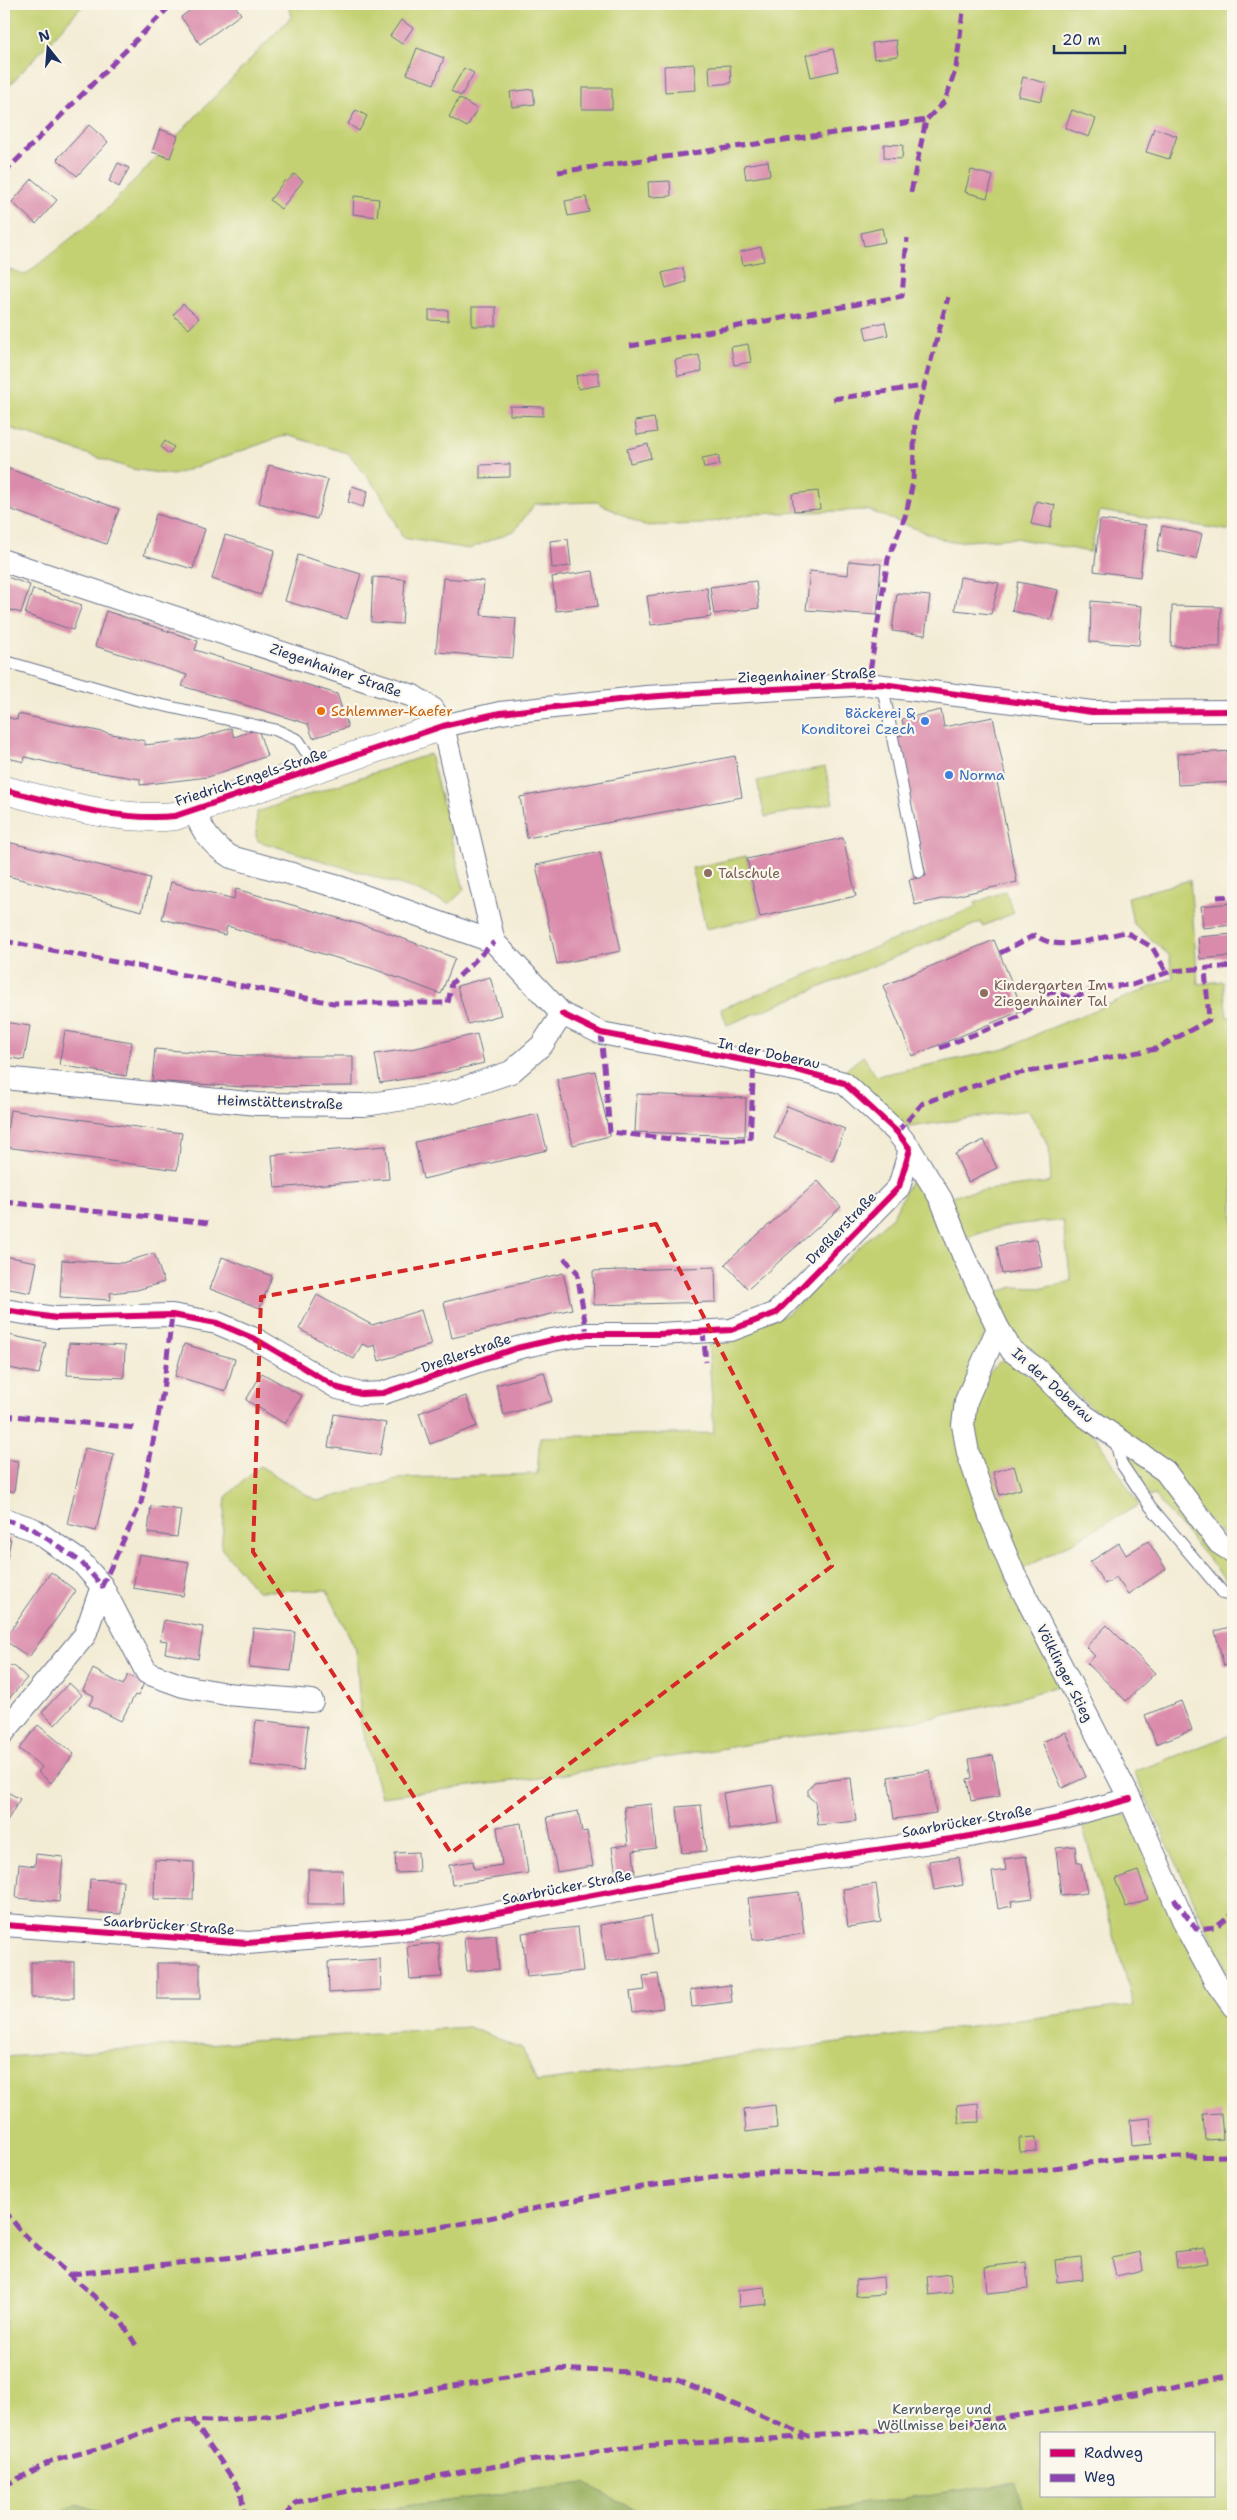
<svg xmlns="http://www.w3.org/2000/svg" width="1237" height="2520" viewBox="0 0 1237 2520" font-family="'Shantell Sans',sans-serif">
	<rect width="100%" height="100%" fill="#fbf7ec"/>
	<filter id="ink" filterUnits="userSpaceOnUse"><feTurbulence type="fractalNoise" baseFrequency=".02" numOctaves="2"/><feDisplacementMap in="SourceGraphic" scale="10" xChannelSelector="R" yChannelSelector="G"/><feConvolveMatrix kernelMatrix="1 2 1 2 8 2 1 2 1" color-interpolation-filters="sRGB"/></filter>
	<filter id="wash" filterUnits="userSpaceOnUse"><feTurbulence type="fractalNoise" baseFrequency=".0096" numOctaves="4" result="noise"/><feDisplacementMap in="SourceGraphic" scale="20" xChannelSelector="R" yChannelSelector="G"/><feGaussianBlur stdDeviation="1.12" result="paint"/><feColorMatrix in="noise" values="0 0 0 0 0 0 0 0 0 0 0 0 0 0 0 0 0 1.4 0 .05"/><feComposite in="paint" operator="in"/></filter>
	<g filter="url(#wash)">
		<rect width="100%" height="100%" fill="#f3ecd5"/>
		<g fill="#c4d172" stroke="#708068" fill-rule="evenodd">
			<polygon points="4,4 84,4 10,85 4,87"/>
			<polygon points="287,4 1233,4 1233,531 1100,511 1090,552 1015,538 950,542 868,510 751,514 702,524 644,526 597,502 535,504 515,530 469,549 403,538 379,491 348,453 286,435 173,475 132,469 4,426 4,267 25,275 105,211 292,16"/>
			<polygon points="430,754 464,890 449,904 411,888 258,841 256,836 257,812"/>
			<polygon points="825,767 833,803 765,817 757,781"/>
			<polygon points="746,856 760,917 706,929 692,868"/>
			<path d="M1190 880 1198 984 1223 981 1227 1017H1233V1546L1139 1447 1019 1347 990 1294 1014 1287 1043 1288 1071 1281 1063 1221C1028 1223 996 1224 964 1240L947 1197 963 1193 1051 1182 1049 1146 1028 1110 903 1128C887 1103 867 1089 841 1077L848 1068 863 1056 876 1076 1005 1049 1046 1030 1173 978 1169 955 1133 923 1128 897Z"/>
			<polygon points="1005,891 1014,913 983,926 981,922 727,1025 721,1009 976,907 975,903"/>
			<polygon points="918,1177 925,1183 988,1327 960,1400 1007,1579 1024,1618 1032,1620 1061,1685 1002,1703 912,1722 799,1736 547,1777 381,1797 361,1724 356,1650 327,1590 257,1591 221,1548 226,1497 260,1466 317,1501 404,1478 537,1474 540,1437 714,1433 708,1339 787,1314 893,1216 912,1178"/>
			<polygon points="1006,1355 1097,1438 1139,1505 1020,1571 974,1451 973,1403 985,1377"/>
			<polygon points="1123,1452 1145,1462 1233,1562 1233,1583 1226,1580 1154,1495 1150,1497 1130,1468"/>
			<polygon points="1233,1734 1233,1984 1134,1772"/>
			<path d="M1119 1813 1129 1817 1210 1990 1233 2025V2516H4V2057L468 2027 522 2048 537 2082 1134 2005 1080 1818ZM1041 2434H1213V2496H1041Z"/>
		</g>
		<g fill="#9bb364" stroke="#5b7161">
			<polygon points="1015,2482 1025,2516 783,2516"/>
			<polygon points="585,2483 645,2516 329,2516"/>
			<polygon points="77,2504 112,2516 53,2516"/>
		</g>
		<g id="blocks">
			<g fill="#da8aaa">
				<polygon points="199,4 234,4 241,14 200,44 181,17"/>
				<polygon points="401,20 413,28 402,44 390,36"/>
				<polygon points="896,40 898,56 874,59 872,43"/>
				<polygon points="417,48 444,58 434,84 407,74"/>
				<polygon points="833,49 838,71 811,77 806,55"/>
				<polygon points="694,64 696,90 665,92 664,66"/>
				<polygon points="730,65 731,83 710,85 709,66"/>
				<polygon points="464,68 474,73 461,96 451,91"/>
				<polygon points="1023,77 1046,83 1041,101 1018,96"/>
				<rect x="582" y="88" width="30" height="21"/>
				<polygon points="533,89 535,104 512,107 510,92"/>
				<polygon points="459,98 477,109 467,127 449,117"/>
				<polygon points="356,110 367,116 359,131 348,124"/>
				<polygon points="1072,110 1096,119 1089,137 1065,128"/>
				<polygon points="89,125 108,142 77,176 57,159"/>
				<polygon points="1154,128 1177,136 1169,159 1146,152"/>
				<polygon points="160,129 178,136 170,158 152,152"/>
				<polygon points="884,144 903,145 902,159 884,158"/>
				<polygon points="768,161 770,175 746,179 744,165"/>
				<polygon points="118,163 129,168 119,187 109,181"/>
				<polygon points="971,170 993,176 987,198 965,192"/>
				<polygon points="294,174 303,181 281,209 270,200 285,180 287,182"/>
				<polygon points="32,179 57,200 36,224 12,202"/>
				<polygon points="670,181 671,196 649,197 648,182"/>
				<polygon points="354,196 379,199 377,217 353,214"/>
				<polygon points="586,197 589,212 568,216 565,201"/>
				<polygon points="882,228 885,242 864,246 861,233"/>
				<polygon points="761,247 764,261 743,265 740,252"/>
				<polygon points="683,268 686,282 666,288 662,273"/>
				<polygon points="183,304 199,318 189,329 173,315"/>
				<rect x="472" y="307" width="24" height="19"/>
				<polygon points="429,310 448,310 448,321 429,320"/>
				<polygon points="885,322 888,335 867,340 864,327"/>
				<polygon points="748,344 751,362 734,365 731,347"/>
				<polygon points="699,355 702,371 678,376 675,360"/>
				<polygon points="598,372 600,385 578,389 576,376"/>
				<polygon points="510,406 543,407 543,416 510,415"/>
				<polygon points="654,418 657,432 637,435 635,421"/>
				<polygon points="165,441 174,447 169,454 161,447"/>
				<polygon points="648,444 651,458 630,463 627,449"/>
				<polygon points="718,455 720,465 704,468 702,458"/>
				<polygon points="510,464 510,477 480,478 480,465"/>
				<polygon points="269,465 328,480 317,519 259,503"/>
				<polygon points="4,467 119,509 106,544 4,507"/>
				<polygon points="352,486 368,491 363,507 348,502"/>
				<polygon points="818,491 820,509 794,511 792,494"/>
				<polygon points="1036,501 1055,505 1050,528 1031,524"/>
				<polygon points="156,514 205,529 193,569 144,555"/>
				<polygon points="1100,520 1146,525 1140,577 1094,571"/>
				<polygon points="1162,526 1202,534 1196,559 1157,551"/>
				<polygon points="225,535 275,550 261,595 212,579"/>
				<polygon points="568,539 571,566 552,568 550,541"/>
				<polygon points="298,555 361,574 347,619 285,601"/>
				<polygon points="849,561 881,564 877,615 806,610 810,571 848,575"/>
				<polygon points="593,571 598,606 556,611 552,577"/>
				<polygon points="4,576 30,585 21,613 4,608"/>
				<polygon points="373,577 405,579 402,624 371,622"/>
				<polygon points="960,577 999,583 991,614 955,610"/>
				<polygon points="443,578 484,581 481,615 516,618 513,658 436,652"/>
				<polygon points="756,581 759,608 714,614 710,587"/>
				<polygon points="1018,582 1058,590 1051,620 1012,611"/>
				<polygon points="707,588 711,617 651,625 647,596"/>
				<polygon points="33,589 82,605 73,630 25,614"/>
				<polygon points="897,593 930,596 925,635 892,631"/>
				<polygon points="1091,601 1142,606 1139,645 1090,642"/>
				<polygon points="1172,606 1221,607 1220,647 1171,646"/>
				<polygon points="106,611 198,641 195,650 337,694 348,727 313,738 308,724 182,686 187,675 95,646"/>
				<polygon points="941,710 944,727 993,717 1005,775 996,777 1017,882 915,905 909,880 926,876 897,736 905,734 902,719"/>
				<polygon points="18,714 145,741 145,745 197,739 231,728 234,737 258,729 267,756 208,777 140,785 140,779 77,769 25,757 24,762 4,757 4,716 17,720"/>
				<polygon points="1233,751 1233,782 1178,785 1177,754"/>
				<polygon points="735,756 742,797 527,838 520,797"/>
				<polygon points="843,838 856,896 760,917 747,859"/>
				<polygon points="4,841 150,878 142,911 4,875"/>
				<polygon points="600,852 621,951 557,964 536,865"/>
				<polygon points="171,882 234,899 236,889 380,930 455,958 441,994 371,968 227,926 225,935 162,919"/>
				<polygon points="1233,903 1233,925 1203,928 1201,906"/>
				<polygon points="1233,934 1233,956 1200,959 1198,937"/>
				<polygon points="994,940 1023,1010 912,1056 883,986"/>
				<polygon points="490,977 501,1015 468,1024 457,986"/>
				<polygon points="4,1022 30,1026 24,1060 4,1057"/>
				<polygon points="65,1031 132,1042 126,1076 59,1065"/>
				<polygon points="477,1034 484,1063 443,1073 380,1083 375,1054 416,1048"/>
				<polygon points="155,1049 245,1056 353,1056 353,1086 243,1087 152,1081"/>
				<polygon points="595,1071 610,1136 573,1145 557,1079"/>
				<polygon points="637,1094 746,1098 745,1136 635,1132"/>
				<polygon points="787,1106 845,1129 832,1161 774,1138"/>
				<polygon points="10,1110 182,1133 177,1170 5,1147"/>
				<polygon points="538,1114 547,1150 423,1179 415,1142"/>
				<polygon points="984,1140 997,1168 968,1182 955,1154"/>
				<polygon points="386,1146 389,1179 275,1188 272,1155"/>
				<polygon points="818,1181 841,1207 748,1289 725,1264"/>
				<polygon points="1037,1239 1042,1267 1002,1274 997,1246"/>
				<polygon points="154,1253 164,1282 137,1290 110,1293 111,1300 60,1297 62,1260 122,1263"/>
				<polygon points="4,1256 37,1262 31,1293 4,1288"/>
				<polygon points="222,1257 272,1276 260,1308 210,1289"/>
				<polygon points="715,1267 716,1302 594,1305 593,1271"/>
				<polygon points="563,1273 572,1309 452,1338 444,1302"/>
				<polygon points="317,1295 372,1325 421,1310 431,1345 379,1361 375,1345 369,1347 362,1344 354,1359 299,1329"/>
				<polygon points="4,1334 46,1343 39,1374 4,1367"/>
				<polygon points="69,1343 125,1346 124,1378 67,1375"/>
				<polygon points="184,1344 235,1359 226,1391 175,1376"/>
				<polygon points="544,1372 552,1401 504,1415 496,1385"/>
				<polygon points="262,1373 302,1396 285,1424 246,1400"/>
				<polygon points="466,1396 477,1426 430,1444 419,1413"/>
				<polygon points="334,1414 386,1423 380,1455 328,1447"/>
				<polygon points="85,1448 114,1454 96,1531 67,1524"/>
				<polygon points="4,1459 18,1461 14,1492 4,1490"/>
				<polygon points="1014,1466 1021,1489 1000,1495 993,1472"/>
				<polygon points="151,1506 181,1510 177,1537 148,1533"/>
				<polygon points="4,1538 11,1539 5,1569 4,1569"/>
				<polygon points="1148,1541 1166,1569 1128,1594 1116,1577 1105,1584 1090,1562 1119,1543 1126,1555"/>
				<polygon points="139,1554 189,1562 183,1596 133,1588"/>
				<polygon points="51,1572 76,1591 29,1657 4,1640"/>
				<polygon points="164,1620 203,1627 198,1659 165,1653 167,1641 160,1640"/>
				<polygon points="1107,1625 1155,1673 1126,1701 1087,1663 1095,1656 1086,1647"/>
				<polygon points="1233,1626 1233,1663 1224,1666 1215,1631"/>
				<polygon points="253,1628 295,1632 291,1671 249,1667"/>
				<polygon points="14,1666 27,1678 4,1704 4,1667"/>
				<polygon points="93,1669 123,1685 128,1675 144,1683 138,1696 135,1695 121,1721 89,1705 94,1696 83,1690"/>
				<polygon points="69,1683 82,1695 55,1725 42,1712"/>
				<polygon points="1181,1701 1192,1730 1156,1744 1145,1715"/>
				<polygon points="256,1720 308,1726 303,1771 251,1765"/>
				<polygon points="38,1725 74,1754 51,1783 38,1772 42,1767 19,1749"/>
				<polygon points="1066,1732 1086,1777 1062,1788 1042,1742"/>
				<polygon points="993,1755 1000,1796 971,1801 967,1779 972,1778 969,1759"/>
				<polygon points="930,1770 936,1813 894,1819 888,1777"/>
				<polygon points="851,1778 856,1821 818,1825 815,1802 808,1796 808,1790 814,1782"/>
				<polygon points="773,1785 779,1822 729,1830 723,1793"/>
				<polygon points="4,1790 20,1799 4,1826"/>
				<polygon points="652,1804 656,1848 633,1851 635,1873 616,1875 612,1847 628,1845 624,1807"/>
				<polygon points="701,1805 706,1851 682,1853 677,1807"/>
				<polygon points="578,1811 582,1832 587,1831 593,1866 557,1872 547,1817"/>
				<polygon points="521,1823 528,1873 452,1885 449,1865 473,1861 474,1869 502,1865 497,1827"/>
				<polygon points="1075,1846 1077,1863 1081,1863 1087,1893 1061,1896 1056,1848"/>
				<polygon points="418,1852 419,1872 396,1873 395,1853"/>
				<polygon points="36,1854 63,1857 59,1902 16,1898 19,1864 35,1866"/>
				<polygon points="1026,1856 1033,1898 1011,1901 1012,1906 998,1909 992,1872 1006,1870 1004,1859"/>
				<polygon points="959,1857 963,1885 934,1890 929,1861"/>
				<polygon points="155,1860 194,1862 193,1900 154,1899"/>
				<polygon points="308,1870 343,1870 344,1904 308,1904"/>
				<polygon points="1138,1871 1148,1899 1126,1907 1115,1879"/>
				<polygon points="90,1879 123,1881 121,1914 88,1912"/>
				<polygon points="876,1884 881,1922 848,1927 843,1889"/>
				<polygon points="799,1892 804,1934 753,1940 748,1898"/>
				<polygon points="651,1916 657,1953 606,1961 600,1925"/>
				<polygon points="578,1927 583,1971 527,1977 522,1933"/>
				<polygon points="496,1935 499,1969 467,1971 464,1938"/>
				<polygon points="439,1943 442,1977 410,1979 407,1946"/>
				<polygon points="380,1959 381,1990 329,1993 328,1962"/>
				<rect x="31" y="1962" width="43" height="36"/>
				<rect x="157" y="1963" width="43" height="36"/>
				<polygon points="658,1974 663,2008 633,2012 630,1992 645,1990 643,1976"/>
				<polygon points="730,1985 732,2002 692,2007 690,1990"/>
				<polygon points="978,2103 979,2122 959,2123 957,2105"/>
				<polygon points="775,2105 777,2128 746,2132 744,2109"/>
				<polygon points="1221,2113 1223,2139 1205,2140 1203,2114"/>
				<polygon points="1150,2118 1152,2144 1132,2146 1130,2120"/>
				<polygon points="1036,2137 1037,2151 1020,2152 1019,2138"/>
				<polygon points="1205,2248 1208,2263 1177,2268 1175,2252"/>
				<polygon points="1140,2252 1143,2270 1116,2276 1112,2258"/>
				<polygon points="1081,2257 1083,2279 1057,2282 1055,2260"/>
				<polygon points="1026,2262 1028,2289 987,2293 985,2267"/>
				<polygon points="950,2274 952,2292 929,2295 927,2277"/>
				<polygon points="883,2277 884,2294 856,2296 855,2280"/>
				<polygon points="765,2287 767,2304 739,2307 738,2290"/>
			</g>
		</g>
	</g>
	<g filter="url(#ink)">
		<use href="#blocks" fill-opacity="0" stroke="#677188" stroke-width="1"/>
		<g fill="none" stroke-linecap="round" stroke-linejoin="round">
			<defs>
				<g id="lane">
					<polyline points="4,661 138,700 276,730 298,740 317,768"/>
					<polyline points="882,684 919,872"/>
					<polyline points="1115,1439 1121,1463 1150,1506 1224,1594"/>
				</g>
				<g id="street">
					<polyline points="4,561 413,696 433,709 443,726 494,942"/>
					<polyline points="443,726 500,713 646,697 868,684 1092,712 1233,711"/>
					<path d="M4 1078 257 1104 364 1105 452 1092 511 1072 542 1045 562 1014 494 942 339 887 231 857C211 845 202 831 194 810"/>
					<polyline points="910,1149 941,1199 963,1255 998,1328 1012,1351 1038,1370 1085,1416 1165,1471 1219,1543 1233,1552"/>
					<polyline points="4,1310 56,1318 172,1315 217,1323 257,1340 338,1388 361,1394 383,1393 517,1348 552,1340 587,1334 659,1334 731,1330 776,1313 899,1187 910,1149 897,1132 844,1083 801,1071 601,1033 562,1014"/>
					<polyline points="998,1328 966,1401 963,1425 968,1453 990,1516 1014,1574 1130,1799 1188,1931 1215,1981 1233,2006"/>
					<polyline points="4,1519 33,1529 81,1562 102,1586 147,1673 183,1686 226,1694 312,1701"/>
					<polyline points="4,1732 85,1635 102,1586"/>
					<polyline points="4,1925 248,1943 412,1929 678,1879 965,1837 1063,1817 1130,1799"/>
				</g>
				<path id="secondary" d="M4 790C57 803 121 822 175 816L443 726"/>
			</defs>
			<use href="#lane" stroke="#677188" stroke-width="13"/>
			<use href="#street" stroke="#677188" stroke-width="24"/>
			<use href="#secondary" stroke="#677188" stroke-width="29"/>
			<use href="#lane" stroke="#fff" stroke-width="11"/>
			<use href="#street" stroke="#fff" stroke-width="22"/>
			<use href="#secondary" stroke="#fff" stroke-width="28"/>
			<g stroke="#8e44ad" stroke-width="5" stroke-dasharray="10 5" stroke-linecap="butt">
				<polyline points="558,172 926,120"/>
				<polyline points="4,173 172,4"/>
				<polyline points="911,192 926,120 945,101 956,68 964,4"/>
				<polyline points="630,346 902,296 907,238"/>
				<polyline points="833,399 924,386"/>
				<polyline points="868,684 888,559 906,514 913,482 915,420 948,297"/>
				<polyline points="1217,897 1233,896"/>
				<polyline points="4,941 333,1003 448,1003 452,983 494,942"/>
				<path d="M1000 953 1035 935C1060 954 1098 937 1126 932L1152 947 1167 973"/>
				<polyline points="601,1033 610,1132 681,1140 750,1140 754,1062"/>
				<polyline points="940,1048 1018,1017 1049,993 1056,992 1073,999 1097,987 1132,985 1172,971 1233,966"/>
				<polyline points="897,1132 923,1103 1004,1076 1156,1049 1209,1020 1205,969"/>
				<polyline points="4,1202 209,1223"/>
				<polyline points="564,1258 577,1272 587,1334"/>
				<polyline points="703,1331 706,1362"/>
				<polyline points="4,1415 135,1428"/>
				<polyline points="4,1519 33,1529 81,1562 102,1586 141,1503 163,1391 172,1315"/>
				<polyline points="1174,1899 1196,1929 1215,1927 1233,1913"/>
				<polyline points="4,2210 25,2236 120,2319 137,2347"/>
				<polyline points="71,2274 264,2254 465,2223 628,2189 739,2173 1032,2171 1125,2158 1233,2156"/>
				<polyline points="192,2419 241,2491 244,2516"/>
				<polyline points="4,2486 52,2461 104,2447 177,2420 216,2421 296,2413 552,2369 632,2372 675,2379 808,2436 959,2424 1063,2409 1233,2375"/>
				<polyline points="285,2516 297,2502 349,2491 521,2462 641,2446 804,2437"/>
			</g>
			<defs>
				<g id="cycleway">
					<path d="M4 790C57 803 121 822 175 816L443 726 500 713 646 697 730 691 882 684 1092 712 1233 711"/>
					<polyline points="4,1310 56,1318 172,1315 217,1323 257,1340 338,1388 361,1394 383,1393 517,1348 552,1340 587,1334 659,1334 731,1330 776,1313 899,1187 910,1149 897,1132 844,1083 801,1071 601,1033 562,1014"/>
					<polyline points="4,1925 248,1943 412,1929 678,1879 965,1837 1063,1817 1130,1799"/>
				</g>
			</defs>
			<use href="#cycleway" stroke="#fbf7ec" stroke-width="9"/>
			<use href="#cycleway" stroke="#d6006c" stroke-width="6"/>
		</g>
	</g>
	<path fill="none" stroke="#d62828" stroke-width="4" stroke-dasharray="10 6" stroke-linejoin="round" d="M656 1224 832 1566 451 1853 253 1552 261 1297Z"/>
	<circle fill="#e8710a" stroke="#fbf7ec" stroke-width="2" cx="321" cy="711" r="5"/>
	<g fill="#3f7fe0" stroke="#fbf7ec" stroke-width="2">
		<circle cx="925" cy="721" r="5"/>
		<circle cx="949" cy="775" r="5"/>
	</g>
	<g fill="#8d6e63" stroke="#fbf7ec" stroke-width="2">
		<circle cx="708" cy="873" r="5"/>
		<circle cx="984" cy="993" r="5"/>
	</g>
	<g text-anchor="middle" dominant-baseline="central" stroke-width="4.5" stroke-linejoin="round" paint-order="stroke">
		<g font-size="14" fill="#1b2f5e" stroke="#fbf7ec">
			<text transform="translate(336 670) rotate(19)">Ziegenhainer Straße</text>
			<text transform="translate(807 675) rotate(-2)">Ziegenhainer Straße</text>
			<text transform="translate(251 777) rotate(-18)">Friedrich-Engels-Straße</text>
			<text transform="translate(769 1053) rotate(12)">In der Doberau</text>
			<text transform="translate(280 1102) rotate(2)">Heimstättenstraße</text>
			<text transform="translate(841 1228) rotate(-46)">Dreßlerstraße</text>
			<text transform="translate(466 1353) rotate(-19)">Dreßlerstraße</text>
			<text transform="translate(1053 1385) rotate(42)">In der Doberau</text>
			<text transform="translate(1065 1673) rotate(63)">Völklinger Stieg</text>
			<text transform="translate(967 1821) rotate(-10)">Saarbrücker Straße</text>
			<text transform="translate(567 1887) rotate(-11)">Saarbrücker Straße</text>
			<text transform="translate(169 1925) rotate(4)">Saarbrücker Straße</text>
		</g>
		<g font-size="14" fill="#c56008" stroke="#fbf7ec" text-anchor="start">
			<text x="331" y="711">Schlemmer-Kaefer</text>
		</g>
		<g font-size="14" fill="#366cbe" stroke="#fbf7ec" text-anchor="end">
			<text x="915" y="713">Bäckerei &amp;<tspan x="915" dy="16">Konditorei Czech</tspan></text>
			<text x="959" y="775" text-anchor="start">Norma</text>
		</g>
		<g font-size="14" fill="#785e54" stroke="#fbf7ec" text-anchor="start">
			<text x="718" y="873">Talschule</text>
			<text x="994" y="985">Kindergarten Im<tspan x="994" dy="16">Ziegenhainer Tal</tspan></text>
		</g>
		<g font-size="14" fill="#455863" stroke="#fbf7ec">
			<text x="942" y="2409">Kernberge und<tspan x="942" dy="16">Wöllmisse bei Jena</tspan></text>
		</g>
	</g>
	<rect width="1237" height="2520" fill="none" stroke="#fbf7ec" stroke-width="20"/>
	<rect x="1040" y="2432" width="175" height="65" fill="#fbf7ec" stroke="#a1a7b3"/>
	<rect x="1050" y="2449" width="25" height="8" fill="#d6006c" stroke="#a1a7b3"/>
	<text x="1084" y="2458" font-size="15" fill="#1b2f5e">Radweg</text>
	<rect x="1050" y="2474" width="25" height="8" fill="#8e44ad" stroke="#a1a7b3"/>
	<text x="1084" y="2482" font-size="15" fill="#1b2f5e">Weg</text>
	<g transform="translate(48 48) rotate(343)" stroke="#fbf7ec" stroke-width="4" paint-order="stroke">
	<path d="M0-4L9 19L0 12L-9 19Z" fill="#1b2f5e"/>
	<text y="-8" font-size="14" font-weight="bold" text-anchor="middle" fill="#1b2f5e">N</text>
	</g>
	<path d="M1054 45v8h71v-8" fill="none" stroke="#1b2f5e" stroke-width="2.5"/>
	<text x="1062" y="45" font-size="15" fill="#1b2f5e" stroke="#fbf7ec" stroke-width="4" paint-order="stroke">20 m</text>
</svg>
